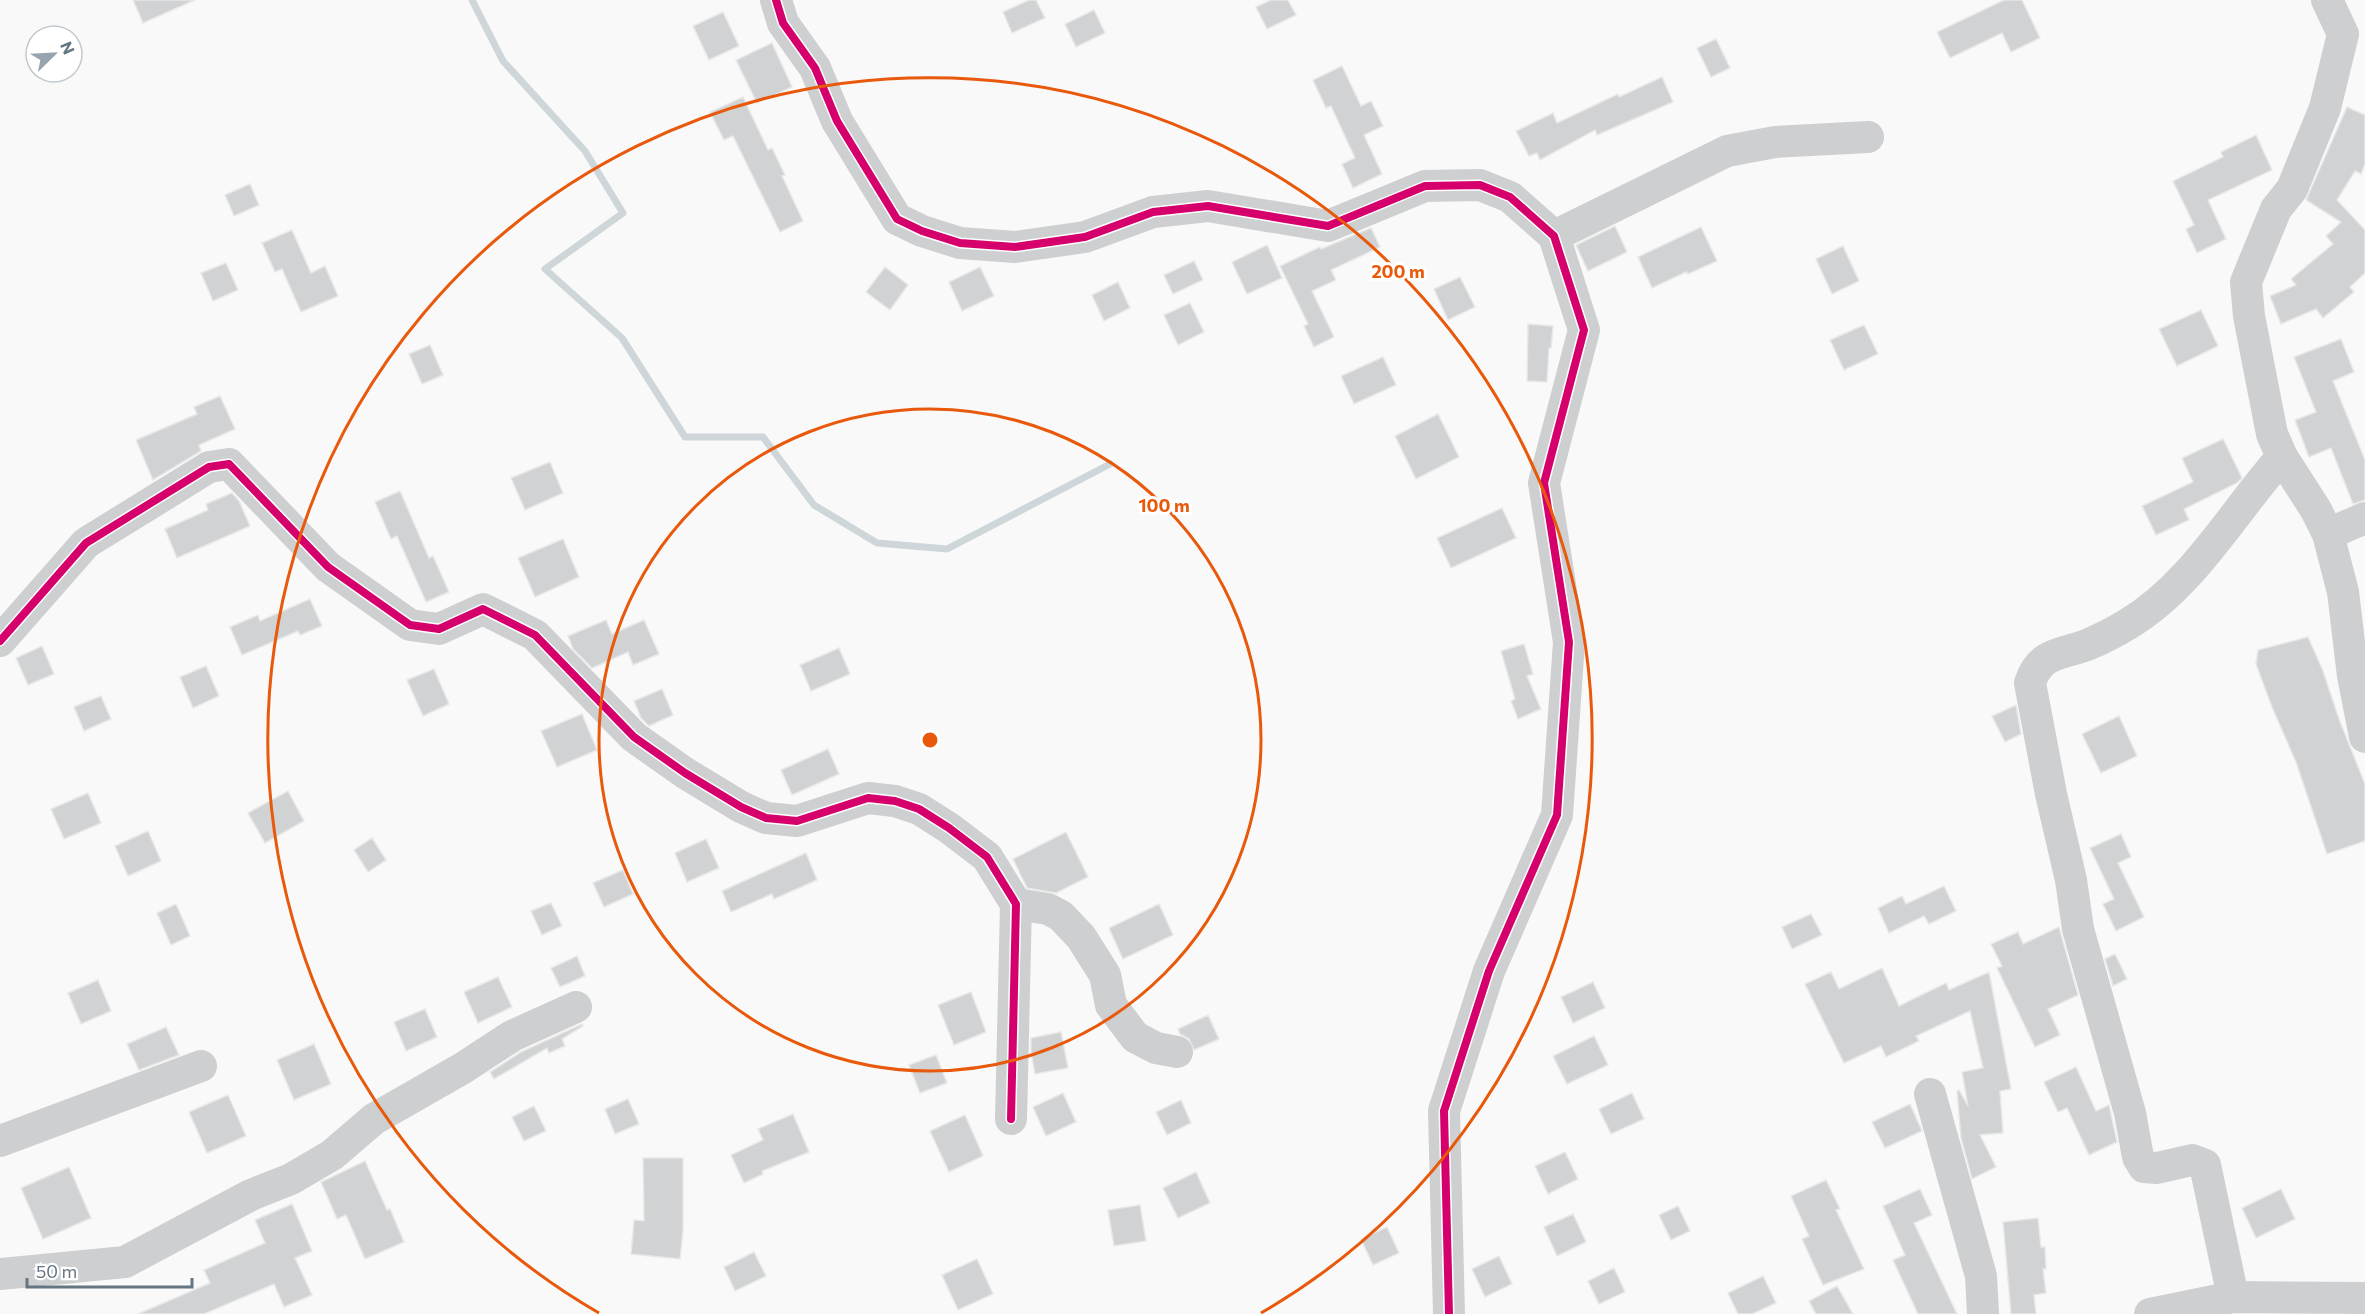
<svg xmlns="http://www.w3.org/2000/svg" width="2365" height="1314" viewBox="0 0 2365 1314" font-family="Commissioner,sans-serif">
	<rect width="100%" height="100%" fill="#f9f9f9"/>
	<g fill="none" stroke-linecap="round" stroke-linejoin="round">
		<polyline stroke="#ced6d9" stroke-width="7" points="472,0 503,61 585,151 623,213 545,269 622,338 685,437 763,437 814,505 877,543 947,549 1110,464"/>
	</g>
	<g fill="#d0d2d3" stroke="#e8e8e8" stroke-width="1.5">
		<polygon points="133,0 195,0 143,23"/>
		<polygon points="1029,0 1036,0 1045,18 1012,33 1003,12"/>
		<polygon points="1271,0 1288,0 1296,15 1267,29 1256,7"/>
		<polygon points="2004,0 2022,0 2040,38 2011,52 2002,33 1950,58 1937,32"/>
		<polygon points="1094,10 1105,33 1076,47 1065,24"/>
		<polygon points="723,12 739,46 709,60 693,26"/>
		<polygon points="1716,39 1730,68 1711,77 1697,48"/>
		<polygon points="772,43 792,87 757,103 736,60"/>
		<polygon points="1342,66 1361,106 1371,101 1383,126 1364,135 1382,174 1353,188 1342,164 1355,158 1331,106 1326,108 1313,80"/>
		<polygon points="1662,77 1673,102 1597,135 1595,130 1540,160 1537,153 1529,156 1516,131 1553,113 1557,123 1618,94 1619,97"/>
		<polygon points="743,97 768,150 772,148 785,175 782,176 803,221 780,232 733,136 724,140 710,112"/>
		<polygon points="2347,107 2365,115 2365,164 2361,174 2355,171 2337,200 2365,230 2365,273 2350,287 2354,292 2323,318 2316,309 2281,324 2270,296 2296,285 2291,279 2333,244 2326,236 2341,222 2306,200"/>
		<polygon points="2256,135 2272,170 2208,200 2226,239 2197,253 2186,229 2194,225 2173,181 2223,157 2221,152"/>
		<polygon points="250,184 259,205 234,216 225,195"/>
		<polygon points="1615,226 1627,252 1588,271 1576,245"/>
		<polygon points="1701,227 1717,261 1688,274 1686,272 1652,288 1638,257"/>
		<polygon points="1371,228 1380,247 1331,270 1336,280 1312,291 1334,337 1314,347 1304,326 1308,324 1280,266 1320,247 1321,249"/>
		<polygon points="292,230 311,273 325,266 338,296 301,312 282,269 275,272 262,243"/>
		<polygon points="1267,245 1282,278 1247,294 1232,262"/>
		<polygon points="1843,246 1859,281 1832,294 1816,259"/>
		<polygon points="1194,261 1203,280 1173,294 1164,275"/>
		<polygon points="226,263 238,290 213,301 201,273"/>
		<polygon points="885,267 908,285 890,310 866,292"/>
		<polygon points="980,267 994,296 962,311 949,282"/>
		<polygon points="1460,277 1475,307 1448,320 1434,289"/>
		<polygon points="1118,282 1130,308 1104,321 1092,295"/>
		<polygon points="1190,303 1204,332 1178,345 1164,315"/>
		<polygon points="2201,310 2218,346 2177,366 2159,329"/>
		<polygon points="1528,324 1553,326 1551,348 1549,348 1547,382 1527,381"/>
		<polygon points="1864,325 1878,354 1844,370 1830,340"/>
		<polygon points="2341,339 2354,372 2333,381 2365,460 2365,500 2353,504 2331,448 2309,457 2295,420 2316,412 2294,357"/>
		<polygon points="430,345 443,375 422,384 409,354"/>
		<polygon points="1383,357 1396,385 1354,404 1341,376"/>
		<polygon points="220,396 235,429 199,445 201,451 153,480 136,440 197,414 194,407"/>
		<polygon points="1438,414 1459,457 1416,479 1395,436"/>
		<polygon points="2223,439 2242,478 2237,483 2184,509 2189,520 2156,535 2142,506 2193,482 2182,458"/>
		<polygon points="550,462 563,493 525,510 511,478"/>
		<polygon points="400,491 429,558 433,556 449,592 426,602 397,536 391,539 375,502"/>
		<polygon points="232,493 239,501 250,526 177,558 165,529 208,510 206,504"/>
		<polygon points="1502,508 1516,538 1451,568 1437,538"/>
		<polygon points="563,539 579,577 535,597 518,558"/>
		<polygon points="310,599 322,626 300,635 298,631 242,655 230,627 258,615 260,621"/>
		<polygon points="606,620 612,634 644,620 659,654 633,665 628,652 592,668 573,649 568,636"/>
		<polygon points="2308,637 2323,671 2339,719 2365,784 2365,841 2327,854 2296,762 2272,707 2256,664 2258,650"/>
		<polygon points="1524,644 1533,674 1527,676 1541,709 1518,719 1511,701 1515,699 1501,651"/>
		<polygon points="42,646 54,674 28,685 16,658"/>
		<polygon points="839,648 850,674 811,691 800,665"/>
		<polygon points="206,666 219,696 193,708 180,677"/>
		<polygon points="434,669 449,704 423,716 407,680"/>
		<polygon points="662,689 673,715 649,726 641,718 634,701"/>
		<polygon points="101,696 111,719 84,731 74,707"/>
		<polygon points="2016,705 2021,734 2005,742 1992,716"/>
		<polygon points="582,714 597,750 557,767 541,731"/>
		<polygon points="2119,716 2137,756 2101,773 2082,734"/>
		<polygon points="828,749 839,774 792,795 781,770"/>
		<polygon points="288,791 304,821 265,843 248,813"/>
		<polygon points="88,793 101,823 64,839 51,809"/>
		<polygon points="148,831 161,861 128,876 115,846"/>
		<polygon points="1066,832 1088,877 1056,893 1027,888 1013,859"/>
		<polygon points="2121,834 2131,857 2118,863 2144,917 2116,931 2103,904 2114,899 2090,848"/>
		<polygon points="372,838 386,860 368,872 354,850"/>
		<polygon points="706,839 719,868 687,882 675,853"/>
		<polygon points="806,853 817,880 774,899 772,894 731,912 722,891"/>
		<polygon points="623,870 633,894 604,907 593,883"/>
		<polygon points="1944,886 1956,911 1929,924 1924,916 1889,933 1878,908 1902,896 1906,904"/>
		<polygon points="551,903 562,926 542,935 531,911"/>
		<polygon points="176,904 190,936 171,945 157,913"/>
		<polygon points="1159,904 1173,935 1123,959 1109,928"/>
		<polygon points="1811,914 1822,935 1792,949 1782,927"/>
		<polygon points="2059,927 2078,995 2048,1009 2060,1035 2035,1047 1997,968 2002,966 1991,944 2018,932 2023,944"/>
		<polygon points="2115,954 2127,979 2113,986 2105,959"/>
		<polygon points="577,956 585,976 560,987 551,968"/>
		<polygon points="1882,968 1899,1006 1946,983 1949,990 1989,972 2011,1089 2000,1091 2003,1133 1980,1135 1996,1167 1972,1179 1961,1138 1957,1091 1959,1090 1968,1106 1962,1072 1983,1068 1970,1011 1916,1036 1919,1041 1886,1057 1881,1046 1844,1063 1805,984 1831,972 1839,989"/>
		<polygon points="498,977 512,1007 478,1023 464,992"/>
		<polygon points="98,980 111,1011 81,1024 68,993"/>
		<polygon points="1593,982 1605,1008 1573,1023 1561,997"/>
		<polygon points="971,992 986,1032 954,1045 938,1005"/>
		<polygon points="425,1009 437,1037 406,1051 394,1022"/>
		<polygon points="1208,1015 1219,1039 1194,1050 1189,1039 1180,1034 1178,1029"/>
		<polygon points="582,1024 583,1026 562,1039 565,1046 549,1053 547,1048 494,1079 490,1072 521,1052"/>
		<polygon points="166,1027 179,1055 139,1070 127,1044"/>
		<polygon points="1061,1032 1068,1068 1035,1074 1031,1052 1031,1038"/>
		<polygon points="1594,1036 1608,1065 1567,1084 1553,1056"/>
		<polygon points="314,1044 331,1084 294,1100 277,1060"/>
		<polygon points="936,1055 947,1083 920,1093 909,1065"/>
		<polygon points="2076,1067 2096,1111 2109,1105 2117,1142 2089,1155 2067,1108 2058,1112 2044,1082"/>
		<polygon points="1063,1093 1076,1122 1046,1136 1033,1107"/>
		<polygon points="1632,1093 1644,1119 1611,1134 1599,1109"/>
		<polygon points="228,1095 246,1136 207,1153 189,1112"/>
		<polygon points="628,1099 639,1124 615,1134 605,1109"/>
		<polygon points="1181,1100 1191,1123 1167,1135 1156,1112"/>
		<polygon points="1910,1104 1922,1131 1885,1148 1872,1122"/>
		<polygon points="534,1106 546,1131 524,1141 512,1117"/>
		<polygon points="793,1114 809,1152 762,1171 763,1174 744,1183 731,1155 763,1140 758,1129"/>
		<polygon points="965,1115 983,1156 949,1172 930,1131"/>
		<polygon points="1565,1152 1578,1179 1548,1194 1535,1166"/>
		<polygon points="643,1158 683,1158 683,1231 680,1259 631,1254 634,1220 644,1221"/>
		<polygon points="365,1161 387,1210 390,1209 404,1242 365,1259 346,1215 337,1219 321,1182"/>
		<polygon points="69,1167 91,1218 43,1239 21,1188"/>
		<polygon points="1196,1172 1210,1203 1178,1218 1163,1188"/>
		<polygon points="1826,1180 1840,1209 1836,1210 1864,1269 1823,1285 1802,1239 1809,1236 1791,1196"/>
		<polygon points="1920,1189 1932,1215 1914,1223 1957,1314 1918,1314 1893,1260 1905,1255 1883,1206"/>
		<polygon points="2281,1189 2295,1219 2256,1238 2242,1208"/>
		<polygon points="292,1204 312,1251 295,1258 312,1295 284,1307 274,1284 204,1314 138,1314 210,1283 204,1270 265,1243 255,1220"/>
		<polygon points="1140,1205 1146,1241 1114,1246 1108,1210"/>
		<polygon points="1678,1206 1690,1231 1671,1240 1659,1215"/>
		<polygon points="1573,1214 1586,1242 1557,1256 1544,1227"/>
		<polygon points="2038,1218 2041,1247 2045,1247 2046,1269 2043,1269 2046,1293 2034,1295 2036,1314 2011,1314 2003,1222"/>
		<polygon points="1387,1227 1399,1253 1373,1265 1361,1239"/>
		<polygon points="754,1252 766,1276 735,1291 724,1267"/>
		<polygon points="1499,1256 1512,1284 1485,1297 1472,1269"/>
		<polygon points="977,1259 993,1294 958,1310 942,1275"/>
		<polygon points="1614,1268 1625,1292 1599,1304 1588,1281"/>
		<polygon points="1763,1276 1776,1303 1752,1314 1738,1314 1728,1293"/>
		<polygon points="1837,1286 1853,1314 1816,1314 1809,1301"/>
	</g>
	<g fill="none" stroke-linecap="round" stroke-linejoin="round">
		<g stroke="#cecfd0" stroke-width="32">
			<polyline points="776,0 783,23 815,68 837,121 897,219 922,231 960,243 1015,247 1085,237 1153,212 1208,206 1328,226 1425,186 1480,185 1510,197 1554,236 1584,330 1544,483 1569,642 1557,815 1489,971 1444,1111 1449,1314"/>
			<polyline points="2327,0 2343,34 2325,108 2292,189 2276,209 2246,282 2249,316 2272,434 2282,457 2316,510 2328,534 2343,592 2353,676 2365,737"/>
			<polyline points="1554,236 1727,151 1775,142 1868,137"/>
			<polyline points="2328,534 2365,518"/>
			<polyline points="0,641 86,543 209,467 229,464 328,567 410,625 439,629 483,609 535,635 634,737 685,773 741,807 766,818 797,821 868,798 895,801 919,809 949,828 987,857 1016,904 1011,1119"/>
			<polyline points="1016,904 1048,909 1061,916 1081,937 1105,975 1111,1005 1135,1037 1156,1048 1177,1052"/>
			<polyline points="1930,1094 1981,1276 1983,1314"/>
			<polyline points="0,1141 201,1066"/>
			<polyline points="0,1274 125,1262 251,1195 291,1179 332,1155 374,1119 463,1068 512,1036 576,1007"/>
			<path d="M2233 1297 2205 1165 2192 1160 2157 1168 2144 1167 2138 1157 2130 1113 2078 929 2071 880 2051 794 2030 683C2040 652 2060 655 2087 645 2101 639 2115 632 2128 624 2192 586 2233 512 2282 457"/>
			<polyline points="2150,1314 2233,1297 2365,1298"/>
		</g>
		<defs>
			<g id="cycleway">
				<polyline points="776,0 783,23 815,68 837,121 897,219 922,231 960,243 1015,247 1085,237 1153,212 1208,206 1328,226 1425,186 1480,185 1510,197 1554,236 1584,330 1544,483 1569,642 1557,815 1489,971 1444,1111 1449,1314"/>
				<polyline points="0,641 86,543 209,467 229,464 328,567 410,625 439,629 483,609 535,635 634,737 685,773 741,807 766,818 797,821 868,798 895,801 919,809 949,828 987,857 1016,904 1011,1119"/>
			</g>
		</defs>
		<use href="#cycleway" stroke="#fff" stroke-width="11"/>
		<use href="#cycleway" stroke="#d6006c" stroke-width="8"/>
	</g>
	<g fill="none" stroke="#e8590c" stroke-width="3">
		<circle cx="930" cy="740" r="331"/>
		<path d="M599 1313A662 662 0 1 1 1261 1313"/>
	</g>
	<circle cx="930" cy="740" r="9" fill="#e8590c" stroke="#fff" stroke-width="3"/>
	<g font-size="18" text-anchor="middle" font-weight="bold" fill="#e8590c" stroke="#fff" stroke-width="6" stroke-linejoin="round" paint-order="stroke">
		<text x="1398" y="278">200 m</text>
		<text x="1164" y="512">100 m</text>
	</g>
	<g transform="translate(54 54) rotate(66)"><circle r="28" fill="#ffffff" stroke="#c1c8cd" stroke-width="1.5"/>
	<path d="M0-4.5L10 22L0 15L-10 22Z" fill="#99a4ac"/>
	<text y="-9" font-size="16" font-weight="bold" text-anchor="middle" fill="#657683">N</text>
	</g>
	<path d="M27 1278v9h165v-9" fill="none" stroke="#657683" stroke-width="3"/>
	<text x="36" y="1278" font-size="18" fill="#657683" stroke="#ffffff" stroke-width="4.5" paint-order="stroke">50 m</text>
</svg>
